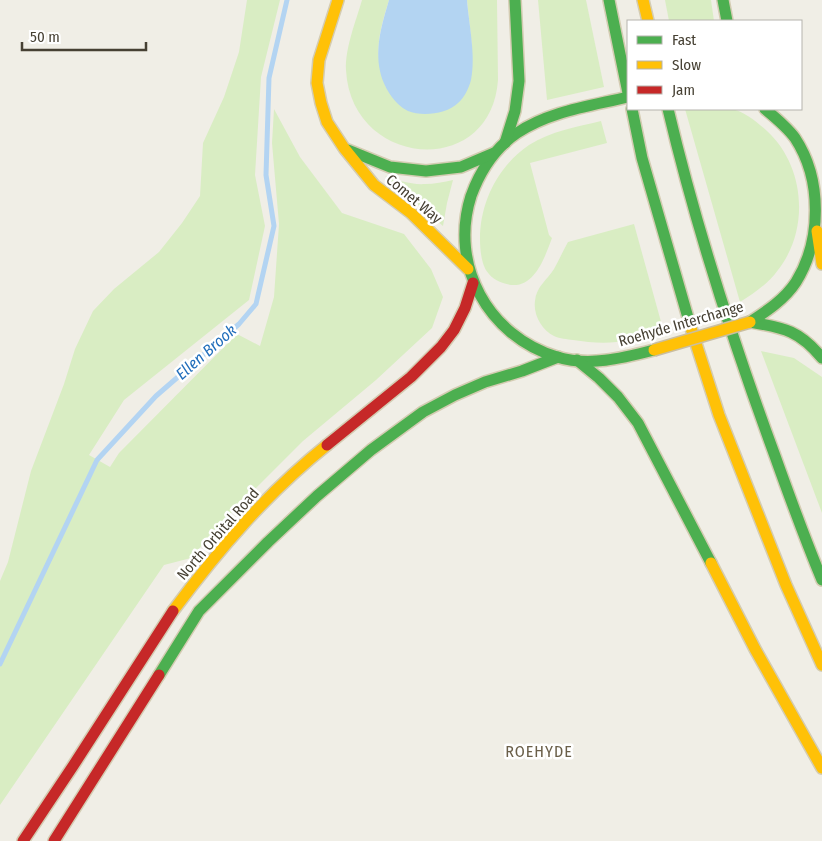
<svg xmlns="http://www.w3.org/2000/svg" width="822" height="841" viewBox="0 0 822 841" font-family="'Fira Sans Condensed',sans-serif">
	<rect width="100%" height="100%" fill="#f0eee6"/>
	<g fill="#d9edc3">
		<polygon points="247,0 280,0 261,77 255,175 265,226 249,300 124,400 89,455 110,467 119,453 237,334 260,346 274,297 279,224 272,143 274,109 300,157 342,213 404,234 431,269 443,297 432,328 376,380 303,441 222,522 191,558 164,565 0,805 0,581 8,562 31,471 64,384 75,349 93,311 114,289 159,252 182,223 200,196 203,143 224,97 239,52"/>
		<path d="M362 0H389C379 33 373 53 386 87L472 65V47L467 0H497L498 80C491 180 351 168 346 70 345 48 356 21 362 0Z"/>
		<polygon points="538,0 586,0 604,87 547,100"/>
		<polygon points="665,0 711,0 714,21 669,21"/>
		<path d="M685 109C696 109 706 109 716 109 721 109 727 108 731 109 744 111 757 122 767 131 805 166 810 229 778 270 768 284 754 293 740 302Z"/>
		<path d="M601 121 607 143 530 163 549 235 552 238C544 259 533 294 503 283 494 280 487 274 484 266 481 258 480 248 480 239 480 202 498 166 529 145 551 131 577 127 601 121Z"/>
		<path d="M385 176C398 180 411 185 425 184 434 184 444 182 453 180L447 203 443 226Z"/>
		<path d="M634 224 663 329C652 333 642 338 630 340 611 344 592 343 573 340 567 339 560 339 554 336 542 330 533 315 535 301 536 287 547 280 554 269 559 260 563 251 568 242Z"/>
		<polygon points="761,351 794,358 822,377 822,513"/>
	</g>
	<path fill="#b3d4f2" d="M389 0H467C469 25 476 56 471 80 469 88 464 98 458 103 447 114 422 117 408 111 394 104 383 86 380 71 375 46 382 24 389 0Z"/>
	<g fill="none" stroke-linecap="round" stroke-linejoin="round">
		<polyline stroke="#b3d4f2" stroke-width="5" points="0,664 97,460 156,396 239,324 256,304 274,226 266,175 269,78 287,0"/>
		<defs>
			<g id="fast">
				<polyline points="609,0 628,93"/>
				<polyline points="723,0 727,21"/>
				<path d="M628 97C591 106 550 111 517 133 495 148 480 171 471 196 449 265 488 336 557 357 589 367 623 358 654 350"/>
				<polyline points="632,109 642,158 691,328"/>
				<path d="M668 109C696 227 733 342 775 456 790 498 805 539 822 580"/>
				<polyline points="505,143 515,111 519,81 515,0"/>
				<polyline points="348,150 390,167 426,171 461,167 494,153"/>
				<path d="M750 322C784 328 799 330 822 358"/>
				<path d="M750 322C767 311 785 299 796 282 822 240 822 179 795 138 787 127 776 118 765 109"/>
				<polyline points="577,360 599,378 618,397 638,423 711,563"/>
				<polyline points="159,675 199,611 268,542 317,496 371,450 423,412 455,395 485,382 522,371 558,357"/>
			</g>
			<g id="slow">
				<polyline points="338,0 319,60 317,83 321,103 327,122 344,148 374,185 411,213 468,269"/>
				<polyline points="643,0 648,21"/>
				<polyline points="817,231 822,264"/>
				<polyline points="691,328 719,415 786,585 822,665"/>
				<polyline points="711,563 755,649 822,768"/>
				<path d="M173 611C219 549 267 493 327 445"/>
			</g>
			<g id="jam">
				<polyline points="327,445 411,377 441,347 454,330 465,308 473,283"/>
				<polyline points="23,841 73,766 173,611"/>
				<polyline points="54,841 159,675"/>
			</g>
		</defs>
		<use href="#fast" stroke="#d4ccb2" stroke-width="14"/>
		<use href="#slow" stroke="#d4ccb2" stroke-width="14"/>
		<use href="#jam" stroke="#d4ccb2" stroke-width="14"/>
		<use href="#fast" stroke="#4caf50" stroke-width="11"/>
		<use href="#slow" stroke="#ffc107" stroke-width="11"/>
		<use href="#jam" stroke="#c62828" stroke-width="11"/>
		<defs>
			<polyline id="slow-bridge" points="654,350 750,322"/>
		</defs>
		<use href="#slow-bridge" stroke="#cabea0" stroke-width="14" stroke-linecap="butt"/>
		<use href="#slow-bridge" stroke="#ffc107" stroke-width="11"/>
	</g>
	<g text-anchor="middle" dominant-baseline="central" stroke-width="5" stroke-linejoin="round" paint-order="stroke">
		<g font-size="15" fill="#464033" stroke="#fff">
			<text transform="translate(414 199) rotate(40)">Comet Way</text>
			<text transform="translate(681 324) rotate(-16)">Roehyde Interchange</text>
			<text transform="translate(218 534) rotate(-49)">North Orbital Road</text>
		</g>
		<g font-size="16" font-style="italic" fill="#226ebb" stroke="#fff">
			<text transform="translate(206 352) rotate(-41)">Ellen Brook</text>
		</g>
		<g font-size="16" letter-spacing="1" fill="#6a5f49" stroke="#fff">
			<text x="539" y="751">ROEHYDE</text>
		</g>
	</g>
	<rect x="627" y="20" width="175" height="90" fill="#ffffff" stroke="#b5b3ad"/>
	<rect x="637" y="36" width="25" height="8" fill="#4caf50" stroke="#b5b3ad"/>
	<text x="672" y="45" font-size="15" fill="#464033">Fast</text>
	<rect x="637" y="61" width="25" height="8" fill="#ffc107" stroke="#b5b3ad"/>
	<text x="672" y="70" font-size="15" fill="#464033">Slow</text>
	<rect x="637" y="86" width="25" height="8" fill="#c62828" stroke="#b5b3ad"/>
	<text x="672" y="95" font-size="15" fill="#464033">Jam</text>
	<path d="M22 42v8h124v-8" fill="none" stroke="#464033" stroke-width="2.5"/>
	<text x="30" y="42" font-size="15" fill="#464033" stroke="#ffffff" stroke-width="4" paint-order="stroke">50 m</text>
</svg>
